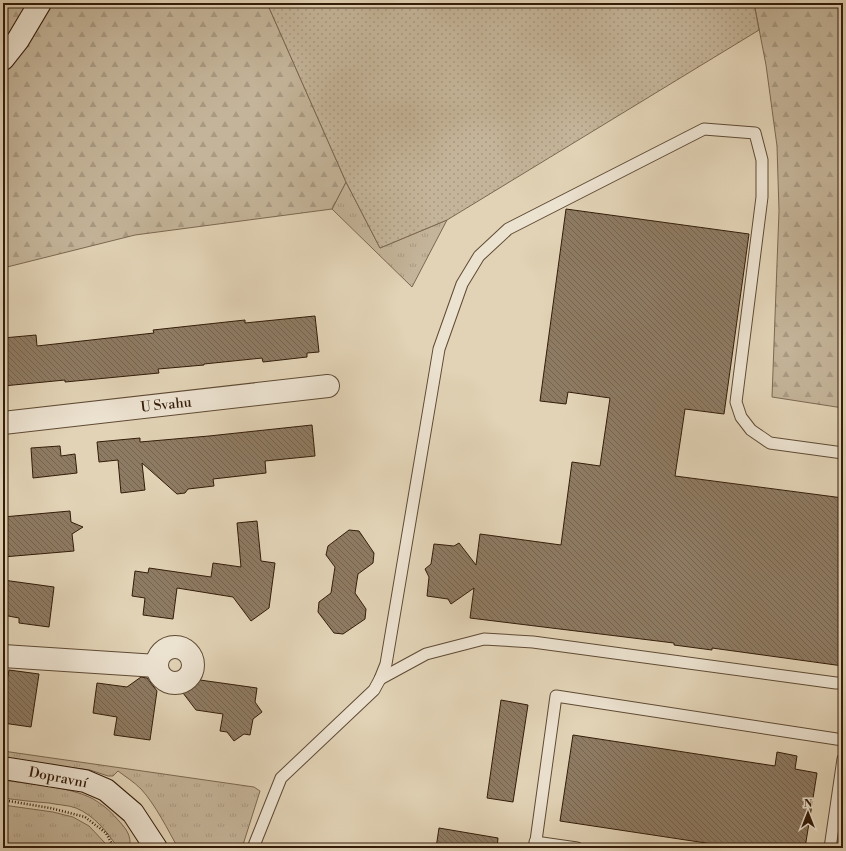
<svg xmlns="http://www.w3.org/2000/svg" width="846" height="851" viewBox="0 0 846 851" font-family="'Libre Bodoni',serif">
	<defs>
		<pattern id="grass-tufts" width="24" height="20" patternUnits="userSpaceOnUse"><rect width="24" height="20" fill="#c4b499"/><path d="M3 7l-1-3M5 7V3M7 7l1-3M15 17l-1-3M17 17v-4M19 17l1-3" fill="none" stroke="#a99a82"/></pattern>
		<pattern id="forest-firs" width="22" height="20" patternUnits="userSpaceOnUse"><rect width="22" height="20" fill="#c4b499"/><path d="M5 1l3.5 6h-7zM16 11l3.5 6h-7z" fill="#a99a82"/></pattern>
		<pattern id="garden-dots" width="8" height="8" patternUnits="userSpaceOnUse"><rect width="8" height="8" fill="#c4b499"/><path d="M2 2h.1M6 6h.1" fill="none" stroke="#a99a82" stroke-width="1.8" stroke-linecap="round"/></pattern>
		<pattern id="building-back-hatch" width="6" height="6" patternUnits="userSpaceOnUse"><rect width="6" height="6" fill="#8e7b63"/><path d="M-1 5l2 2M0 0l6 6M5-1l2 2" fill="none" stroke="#756450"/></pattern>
	</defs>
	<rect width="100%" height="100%" fill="#e2d3b6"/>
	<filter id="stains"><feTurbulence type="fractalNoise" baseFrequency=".005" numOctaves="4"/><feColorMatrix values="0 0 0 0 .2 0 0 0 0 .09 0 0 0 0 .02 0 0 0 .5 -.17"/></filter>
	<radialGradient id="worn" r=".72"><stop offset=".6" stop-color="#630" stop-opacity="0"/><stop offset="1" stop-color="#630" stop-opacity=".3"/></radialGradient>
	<g fill="url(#grass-tufts)" stroke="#7c6851">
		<polygon points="346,182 380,248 447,220 412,287 332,209"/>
		<path d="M3 751 254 787 260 791 242 848H178C168 830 155 804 141 789 134 782 126 777 118 771L113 776H108L90 770 3 759Z"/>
		<path d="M3 780C29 784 77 787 98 802 106 807 113 814 119 821 127 830 131 835 130 848H118C107 832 95 816 76 808 68 805 58 805 49 803 34 802 18 800 3 798Z"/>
		<polygon points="3,805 53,812 73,817 89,826 105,843 108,848 3,848"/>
	</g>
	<g fill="url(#forest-firs)" stroke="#7c6851">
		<polygon points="3,3 267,3 346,182 332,209 135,235 3,268"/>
		<polygon points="754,3 843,3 843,408 772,397 779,211 777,146 766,65"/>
	</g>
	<polygon fill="url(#garden-dots)" stroke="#7c6851" points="267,3 754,3 759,30 447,220 380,248 346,182"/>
	<g fill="url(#building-back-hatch)" stroke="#331c09">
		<polygon points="566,209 749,234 724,414 685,409 675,476 843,498 843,666 712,648 712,650 674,645 674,643 470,618 474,588 451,604 448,599 427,596 429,577 425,569 431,564 434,544 454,546 459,543 476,565 480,534 561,545 572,462 600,466 610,398 568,392 566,404 540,401"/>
		<polygon points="315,316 319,352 307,353 307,357 263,362 262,358 204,364 204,365 158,369 159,373 65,382 65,380 3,386 3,338 36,335 37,346 154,333 153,330 245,320 245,323"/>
		<polygon points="312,425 315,456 265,461 266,473 213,479 214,486 188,489 185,493 177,494 142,463 145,490 121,493 118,460 99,462 97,442 140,438 140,442 209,436"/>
		<polygon points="60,446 61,456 75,454 77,473 33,478 31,448"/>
		<polygon points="70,511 71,522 83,527 72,534 74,551 3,557 3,517"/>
		<polygon points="257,521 261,561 275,563 269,608 251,621 233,597 177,588 173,619 143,615 145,598 132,596 135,571 148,573 149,568 211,577 213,563 241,567 237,523"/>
		<polygon points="349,530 359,531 374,553 373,563 358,574 355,593 366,609 365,619 343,634 334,633 318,612 319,602 331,593 335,567 326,555 328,546"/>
		<polygon points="3,580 54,587 49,627 19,623 19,618 3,615"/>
		<polygon points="9,670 39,674 31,727 3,723 3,681 7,681"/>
		<polygon points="141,677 147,678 157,691 150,740 114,735 117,717 93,713 97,683 127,687"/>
		<polygon points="200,680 257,688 255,702 262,712 253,719 250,735 244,734 234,741 227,732 220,731 223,714 196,710 183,693"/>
		<polygon points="501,700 528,705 513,802 487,798"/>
		<polygon points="573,735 775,766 777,752 797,756 795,769 817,773 805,848 739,848 560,821"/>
		<polygon points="439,828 498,838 497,848 436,848"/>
	</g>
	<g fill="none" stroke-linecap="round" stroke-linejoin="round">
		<defs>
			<g id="lane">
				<polyline points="380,679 426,654 484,639 533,642 836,683 843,683"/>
				<polyline points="535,842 577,848"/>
				<polyline points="253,848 281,778 374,690 380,679 386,664 439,349 462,284 479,256 508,229 704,129 755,133 762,160 762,197 736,402 741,417 751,430 770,443 843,453"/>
				<polyline points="535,848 556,696 843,740"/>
				<polyline points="830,848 843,759"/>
			</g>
			<g id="street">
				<polyline points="3,423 328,386"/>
				<circle cx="175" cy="665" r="18"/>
				<polyline points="3,656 157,666"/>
			</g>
			<g id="secondary">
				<polyline points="3,59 18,40 40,3"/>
				<polyline points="3,768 85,781 106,790 133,813 156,848"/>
			</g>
		</defs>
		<use href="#lane" stroke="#5f4a34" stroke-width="13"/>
		<use href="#street" stroke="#5f4a34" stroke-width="24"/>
		<use href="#secondary" stroke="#331c09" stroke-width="24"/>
		<polyline stroke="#331c09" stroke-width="2.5" stroke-dasharray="1 2" stroke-linecap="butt" points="3,800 50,808 85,817 106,833 114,848"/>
		<use href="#lane" stroke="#ece2d0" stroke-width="11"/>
		<use href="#street" stroke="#ece2d0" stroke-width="22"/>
		<use href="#secondary" stroke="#ece2d0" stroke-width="22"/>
	</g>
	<g text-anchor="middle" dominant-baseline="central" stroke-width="3" stroke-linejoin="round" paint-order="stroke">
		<g font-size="14" fill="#331c09" stroke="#ece2d0">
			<text transform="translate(166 405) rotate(-6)">U Svahu</text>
			<text transform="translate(58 778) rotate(11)">Dopravní</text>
		</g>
	</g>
	<rect width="846" height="851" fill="none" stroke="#e2d3b6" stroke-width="16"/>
	<rect x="4" y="4" width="838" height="843" fill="none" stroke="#331c09" stroke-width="2"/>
	<rect x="8" y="8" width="830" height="835" fill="none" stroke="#331c09"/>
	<g transform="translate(808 813)" stroke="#ece2d0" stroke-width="3" paint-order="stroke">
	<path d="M0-3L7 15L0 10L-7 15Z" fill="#331c09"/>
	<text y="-6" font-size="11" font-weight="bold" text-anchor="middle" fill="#331c09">N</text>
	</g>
	<rect width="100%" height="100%" filter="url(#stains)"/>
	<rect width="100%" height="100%" fill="url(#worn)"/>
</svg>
